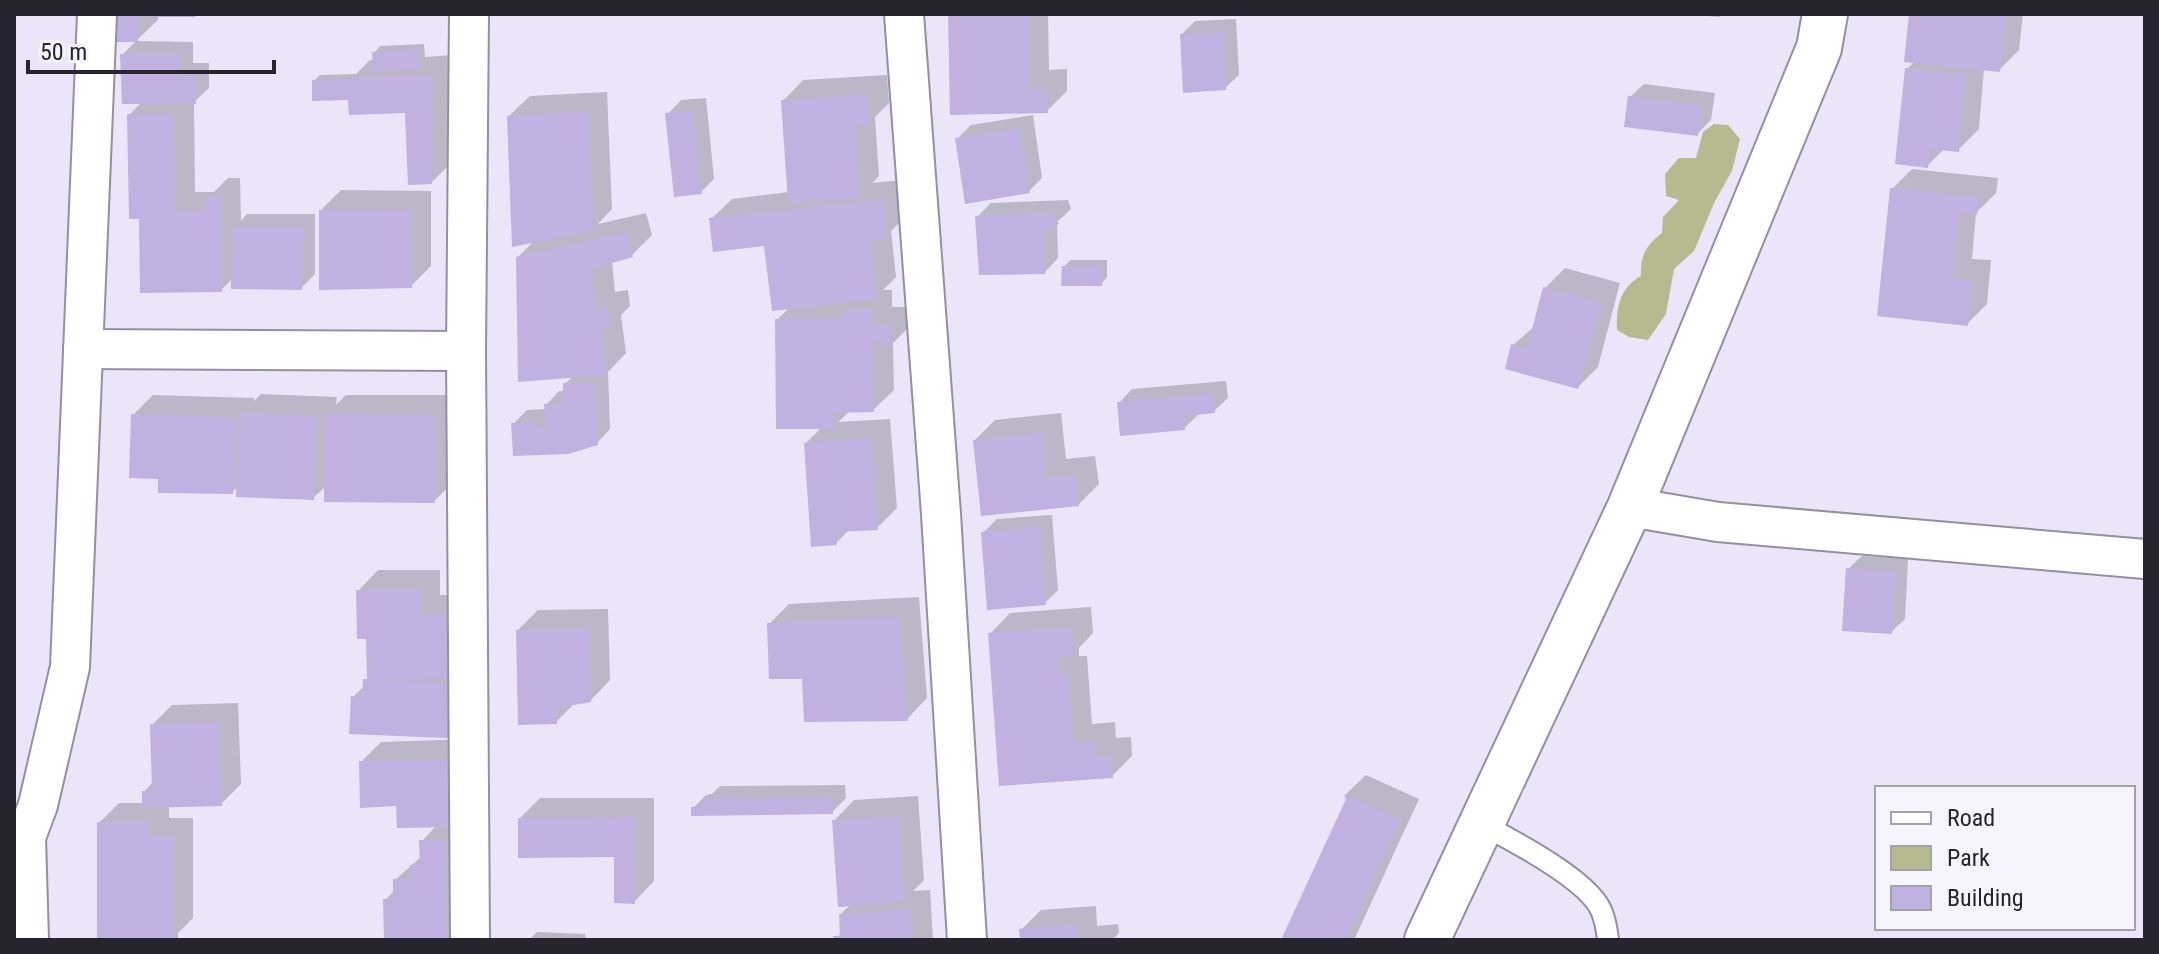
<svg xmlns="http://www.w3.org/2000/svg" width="2159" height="954" viewBox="0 0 2159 954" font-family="'Roboto Condensed',sans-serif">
	<rect width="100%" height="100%" fill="#eae5f9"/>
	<path fill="#b7ba8e" d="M1714 124 1728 125 1740 139 1732 171 1715 201 1694 251 1674 269 1666 314 1648 340 1629 337 1617 330C1616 308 1620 287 1641 276 1640 256 1646 245 1662 233L1663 217 1679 200 1666 196 1665 174 1679 158H1696L1703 132Z"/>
	<g fill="#0003">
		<polygon points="119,14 195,14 158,15 158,20 137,40"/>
		<polygon points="950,14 1048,14 1049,70 1067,69 1067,91 1047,111"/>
		<polygon points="1680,14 1722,14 1720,17"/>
		<polygon points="1911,14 2023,14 2019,50 1999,70 1984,68 1979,129 1958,150 1945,148 1927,166 1907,69 1915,61"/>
		<polygon points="1236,19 1239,75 1225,88 1182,34 1195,21"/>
		<polygon points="136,41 193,42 193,63 209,63 209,88 194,102 195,192 214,192 228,178 240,178 241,221 247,214 315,214 315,274 301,288 233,278 221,290 141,217 129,115 142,102 122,55"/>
		<polygon points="424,44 425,57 451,55 452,162 432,182 407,111 350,95 314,81 320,75 356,74 370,60 374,60 374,53 380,46"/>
		<polygon points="887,75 889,103 875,117 879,176 872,183 903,180 906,216 891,231 896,277 883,290 892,290 892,307 911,307 911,325 893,343 894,390 873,410 850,411 838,422 890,419 897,508 877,528 849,530 836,543 806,443 822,427 777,320 791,306 766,244 711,219 732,199 789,192 783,101 803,80"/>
		<polygon points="1644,84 1715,93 1711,120 1697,134 1630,97"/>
		<polygon points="607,92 612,209 598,224 646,213 652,235 632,255 612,261 615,292 628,290 630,306 621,315 626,353 608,372 610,429 597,443 513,424 527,410 546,409 546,405 559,391 565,391 565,384 573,376 518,257 535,240 509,116 530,96"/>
		<polygon points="706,98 714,179 701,192 668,114 681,100"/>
		<polygon points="1033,115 1042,178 1029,191 957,139 971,125"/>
		<polygon points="1912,169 1998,178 1996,193 1976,213 1972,259 1991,260 1987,304 1967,324 1892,189"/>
		<polygon points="341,190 431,191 431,266 411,286 321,210"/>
		<polygon points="1068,200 1071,209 1057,222 1058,258 1045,272 977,217 991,203"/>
		<polygon points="1071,260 1107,260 1107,277 1101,284 1064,266"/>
		<polygon points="1565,268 1620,283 1598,367 1578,387 1513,345 1535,326 1545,288"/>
		<polygon points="1226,381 1228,398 1214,411 1198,415 1184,428 1119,403 1132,389"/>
		<polygon points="261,394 337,397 336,405 346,395 455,395 455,481 434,501 326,486 313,498 239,486 232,492 160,477 133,415 153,395 254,398 254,401"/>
		<polygon points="1061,413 1066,459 1095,456 1099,484 1079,504 975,440 995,420"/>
		<polygon points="1052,515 1058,590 1045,603 983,533 997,519"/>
		<polygon points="1862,556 1908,559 1905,619 1891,632 1848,569"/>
		<polygon points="378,570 440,570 440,595 466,595 468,716 448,736 353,697 365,685 368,677 368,637 358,591"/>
		<polygon points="919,597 927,698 907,719 803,677 769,624 789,604"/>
		<polygon points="1091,607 1093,633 1079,648 1079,656 1087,656 1092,724 1115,722 1116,738 1131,737 1132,756 1112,776 1001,784 990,634 1010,613"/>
		<polygon points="608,609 610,680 590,701 575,703 556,722 518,630 538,610"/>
		<polygon points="238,703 241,784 221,804 169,806 169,818 193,818 193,918 178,933 178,940 102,940 99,823 119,803 144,803 144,792 154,781 152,725 172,705"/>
		<polygon points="471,739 461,940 386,940 385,900 395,890 395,880 422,856 422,841 437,825 398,804 361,762 381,742"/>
		<polygon points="1366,775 1419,799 1354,940 1284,940 1348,800 1346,794"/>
		<polygon points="845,785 846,798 832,812 693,808 706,795 712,794 720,786"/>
		<polygon points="918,796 924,880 913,891 930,890 933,940 836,940 842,931 841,914 851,904 834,821 854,800"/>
		<polygon points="540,798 654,798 654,881 634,902 616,855 520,818"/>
		<polygon points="1096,906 1097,926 1118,924 1119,933 1112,940 1022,940 1021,930 1041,910"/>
		<polygon points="537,932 585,934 586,940 529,940"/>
	</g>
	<g fill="#bfb1e0">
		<polygon points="117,14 195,14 195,17 138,17 138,42 117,42"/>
		<polygon points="948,14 1029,14 1030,89 1048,89 1048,113 950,115"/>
		<polygon points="1909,14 2006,14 2000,72 1904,62"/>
		<polygon points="1223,32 1226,90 1183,93 1180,34"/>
		<polygon points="418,49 420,69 373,72 372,52"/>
		<polygon points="120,54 180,54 180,76 196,76 196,104 122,104"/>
		<polygon points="1905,68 1966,74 1959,152 1930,149 1928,168 1895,164"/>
		<polygon points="432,75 432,184 408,185 405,113 349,115 348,100 312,101 312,80"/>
		<polygon points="868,94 869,125 855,126 860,198 788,203 781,100"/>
		<polygon points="1628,96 1702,106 1698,136 1624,127"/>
		<polygon points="588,111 593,231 512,247 507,116"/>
		<polygon points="693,111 702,194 674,197 665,113"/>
		<polygon points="127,114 174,114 175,211 205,211 205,197 221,197 222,292 140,293 139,219 129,219"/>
		<polygon points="1019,128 1030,193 965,204 955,138"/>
		<polygon points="1890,188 1979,197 1977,215 1959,213 1953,278 1972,280 1968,326 1877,316"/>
		<polygon points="883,199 887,238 870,240 877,299 772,311 764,246 713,252 709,218"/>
		<polygon points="319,210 411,210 412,288 319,290"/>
		<polygon points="1054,213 1059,224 1044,229 1045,274 979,275 975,216"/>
		<polygon points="232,227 303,227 302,290 231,289"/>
		<polygon points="626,232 633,257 591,269 596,311 608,309 610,328 601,330 607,375 518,382 516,257"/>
		<polygon points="1062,266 1102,266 1102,286 1061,286"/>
		<polygon points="1543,287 1602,303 1578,389 1505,369 1511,344 1527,349"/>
		<polygon points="843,310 873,310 873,326 892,326 892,347 873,341 874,412 834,413 834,429 776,429 775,319 842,319"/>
		<polygon points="563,383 595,384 598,445 568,454 513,456 511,423 531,422 531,427 545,426 544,404 563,403"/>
		<polygon points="1213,394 1215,413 1184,416 1185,430 1120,436 1117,402"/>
		<polygon points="239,413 317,416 314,500 236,497"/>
		<polygon points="131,414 235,417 233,494 158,493 158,479 129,478"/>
		<polygon points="324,414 436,415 435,503 324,502"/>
		<polygon points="1042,432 1046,478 1076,475 1079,506 981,516 973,440"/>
		<polygon points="871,438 878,530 836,532 837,545 811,547 804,443"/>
		<polygon points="1039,527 1046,605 987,610 981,532"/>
		<polygon points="1846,568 1895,572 1892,634 1842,631"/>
		<polygon points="421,589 421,615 446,614 447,678 375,680 444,682 447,691 463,692 449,711 448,738 349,734 351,696 362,697 363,679 367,679 366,639 357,639 356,590"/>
		<polygon points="899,617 908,721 804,722 802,679 769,679 767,623"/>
		<polygon points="1072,627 1074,655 1058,657 1060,675 1068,675 1073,743 1095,742 1096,757 1111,756 1113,778 999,786 988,633"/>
		<polygon points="589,628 591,702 557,708 557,724 518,725 516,630"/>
		<polygon points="219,722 222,806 142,808 142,791 152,791 150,724"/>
		<polygon points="452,759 454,827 397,828 396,806 360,808 359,761"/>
		<polygon points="1344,794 1400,820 1345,940 1281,940 1346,799"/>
		<polygon points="833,798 833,814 691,816 691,807 699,807 704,799"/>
		<polygon points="899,816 904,902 838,907 832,820"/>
		<polygon points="635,817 635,904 614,903 614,857 518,858 518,818"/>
		<polygon points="97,822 150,822 150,837 174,837 174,940 97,940"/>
		<polygon points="419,840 445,840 446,940 384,940 383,899 393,899 393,879 410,879 410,865 420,865"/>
		<polygon points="910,909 912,940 834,940 833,936 840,936 839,914"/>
		<polygon points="1076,925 1077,940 1020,940 1019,929"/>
	</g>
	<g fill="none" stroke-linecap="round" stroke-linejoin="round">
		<defs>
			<path id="service" d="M1481 824C1512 840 1587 879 1601 910 1605 919 1607 930 1608 940"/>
			<g id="minor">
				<polyline points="469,14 466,351 470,940"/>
				<polyline points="904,14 941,514 967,940"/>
				<polyline points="83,349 466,351"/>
				<polyline points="1630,507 1718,522 2145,559"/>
				<polyline points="29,940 26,837 38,805 70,667 97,14"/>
			</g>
			<polyline id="secondary" points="1427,940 1630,507 1819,48 1825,14"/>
		</defs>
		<use href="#service" stroke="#948fa2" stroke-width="24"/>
		<use href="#minor" stroke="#948fa2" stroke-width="42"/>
		<use href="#secondary" stroke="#948fa2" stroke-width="48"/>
		<use href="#service" stroke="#fff" stroke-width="20"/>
		<use href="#minor" stroke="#fff" stroke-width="38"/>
		<use href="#secondary" stroke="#fff" stroke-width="44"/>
	</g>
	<rect width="2159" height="954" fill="none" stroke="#26242c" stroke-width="32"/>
	<rect x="1875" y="786" width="260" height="144" fill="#f6f4fc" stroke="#a3a1a9" stroke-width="2"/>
	<rect x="1891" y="812" width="40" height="12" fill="#ffffff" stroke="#a3a1a9" stroke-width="2"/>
	<text x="1947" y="826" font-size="24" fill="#26242c">Road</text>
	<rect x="1891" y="846" width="40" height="24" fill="#b7ba8e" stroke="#a3a1a9" stroke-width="2"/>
	<text x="1947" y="866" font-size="24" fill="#26242c">Park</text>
	<rect x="1891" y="886" width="40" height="24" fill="#bfb1e0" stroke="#a3a1a9" stroke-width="2"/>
	<text x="1947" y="906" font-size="24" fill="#26242c">Building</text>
	<path d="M28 60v12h246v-12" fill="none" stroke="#26242c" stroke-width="4"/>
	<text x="40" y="60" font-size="24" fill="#26242c" stroke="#f6f4fc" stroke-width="6" paint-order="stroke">50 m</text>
</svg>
